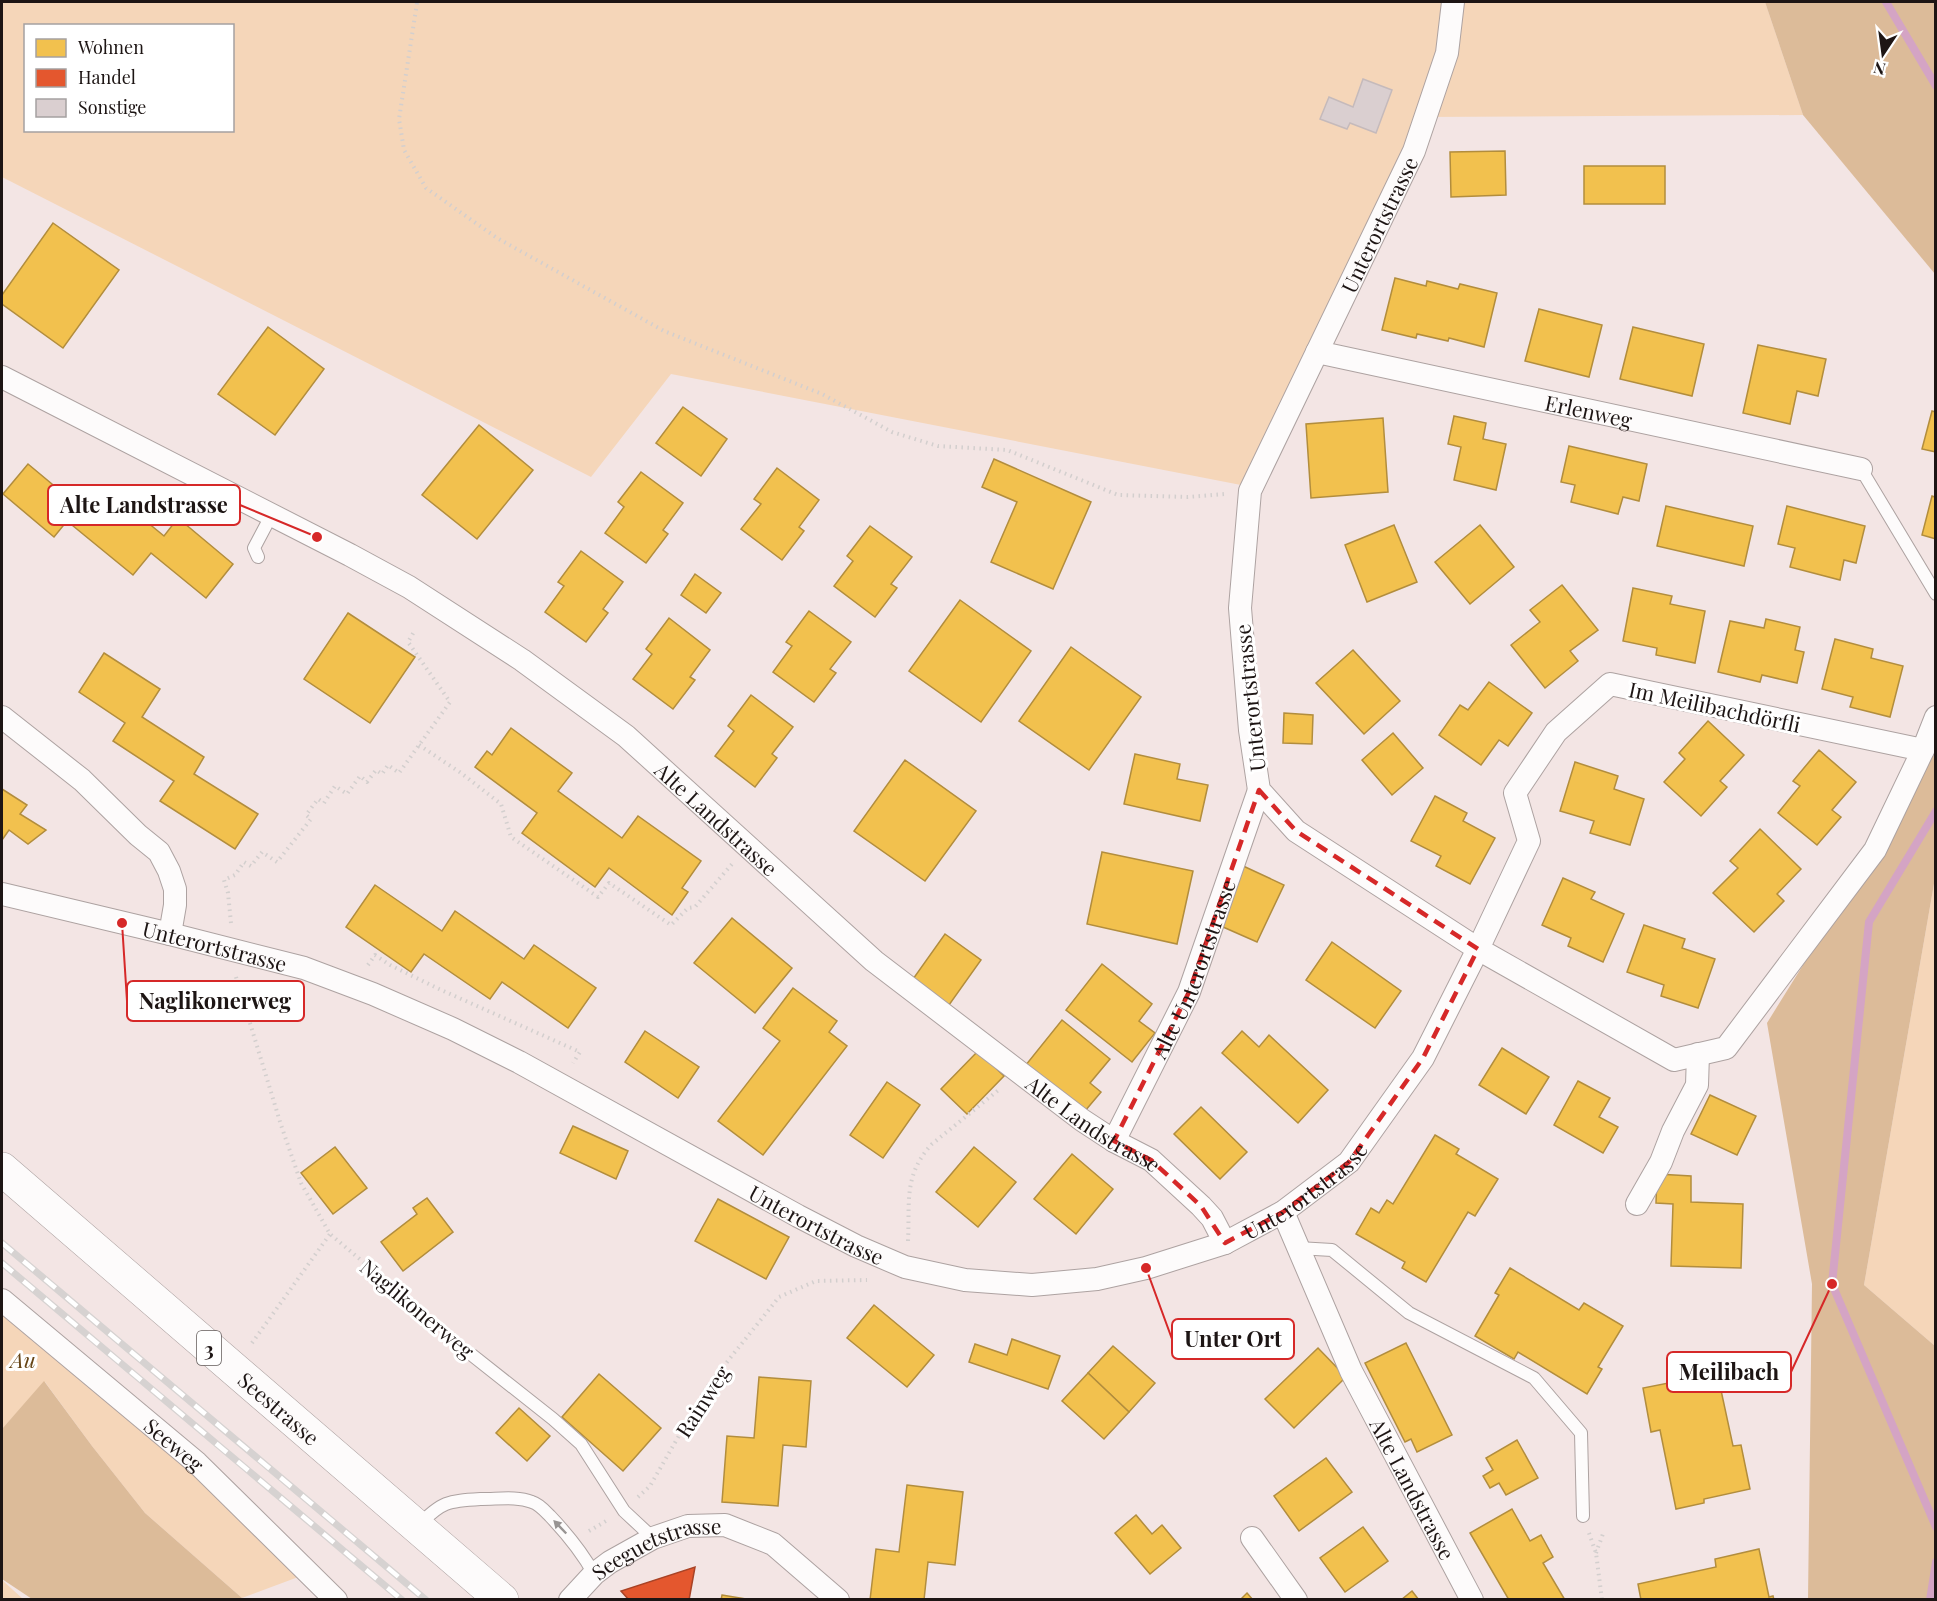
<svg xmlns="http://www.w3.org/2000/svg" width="1937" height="1601" viewBox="0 0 1937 1601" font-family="'Playfair Display',serif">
	<rect width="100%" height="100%" fill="#f3e5e4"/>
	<g fill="#f5d6b9" fill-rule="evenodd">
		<path d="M2 2H1765L1803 115 1418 117 1241 485 671 374 591 477 2 177ZM26 26H232V130H26Z"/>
		<polygon points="1935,878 1935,1346 1864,1285"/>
		<polygon points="2,1300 309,1573 242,1598 145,1513 92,1446 45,1382 2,1429"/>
		<polygon points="2,1580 23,1599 2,1599"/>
	</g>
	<g fill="#dcbb99">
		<polygon points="1765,2 1935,2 1935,274 1803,115"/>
		<polygon points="1935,753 1935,878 1864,1285 1935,1346 1935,1599 1808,1599 1812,1284 1767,1023"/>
		<polygon points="44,1381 92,1446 145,1513 242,1598 241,1599 32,1599 2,1579 2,1429"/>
	</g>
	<g fill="#f2c14e" stroke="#b28d3d" stroke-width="1.5">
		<polygon points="1505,151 1506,195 1451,197 1450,152"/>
		<rect x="1584" y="166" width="81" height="38"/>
		<polygon points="53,223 119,270 63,348 2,304 2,295"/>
		<polygon points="1395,278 1426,286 1427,281 1458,289 1460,284 1497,293 1484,347 1449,338 1448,341 1417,334 1416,338 1382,330"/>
		<polygon points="1539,309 1602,325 1589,377 1525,361"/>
		<polygon points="268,327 324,369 275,435 218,394"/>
		<polygon points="1633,327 1704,344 1692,396 1620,379"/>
		<polygon points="1758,345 1826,359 1818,396 1797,391 1790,424 1743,413"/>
		<polygon points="683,407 727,439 701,476 656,443"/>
		<polygon points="1932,411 1936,412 1936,452 1922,449"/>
		<polygon points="1454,416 1486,423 1483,439 1506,444 1496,490 1454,480 1461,447 1448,444"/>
		<polygon points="1383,418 1388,492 1311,498 1306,424"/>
		<polygon points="479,425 533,470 477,539 422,495"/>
		<polygon points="1569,446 1647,464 1639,501 1623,497 1618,514 1571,502 1575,485 1561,482"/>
		<polygon points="994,459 1091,502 1053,589 991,562 1017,502 982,487"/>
		<polygon points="28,464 82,509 102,485 164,536 178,518 233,564 206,598 151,553 133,575 67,521 54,537 3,494"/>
		<polygon points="777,468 819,500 799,527 804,531 782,560 741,529 761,504 754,499"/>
		<polygon points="641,472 683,503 663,530 668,534 646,563 605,533 624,507 618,502"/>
		<polygon points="1936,495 1936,539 1922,535 1932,496 1935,497"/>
		<polygon points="1666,506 1753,526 1744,566 1657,546"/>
		<polygon points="1787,506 1865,526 1856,563 1844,560 1840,580 1790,567 1795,548 1778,544"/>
		<polygon points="1394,525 1417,582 1367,602 1345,545"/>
		<polygon points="1480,525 1514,567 1470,604 1435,562"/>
		<polygon points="870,526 912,557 891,584 897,588 875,617 834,586 853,561 847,556"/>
		<polygon points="581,551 623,582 603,609 608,613 586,642 545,612 564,586 558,582"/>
		<polygon points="695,574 721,593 706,613 681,595"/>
		<polygon points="1562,585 1598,630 1570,651 1578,661 1545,688 1511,645 1540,622 1530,610"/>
		<polygon points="1633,588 1672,596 1670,604 1705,611 1695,663 1656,655 1657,648 1623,641"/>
		<polygon points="960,600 1031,651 981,722 909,671"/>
		<polygon points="809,611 851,642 830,669 836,673 814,702 773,672 792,646 786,642"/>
		<polygon points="348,613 415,657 370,723 304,679"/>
		<polygon points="669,618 710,650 690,677 695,680 673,709 633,679 652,654 646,649"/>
		<polygon points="1766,619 1800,627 1795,650 1804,652 1797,683 1762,675 1760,682 1718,672 1730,621 1764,628"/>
		<polygon points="1835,639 1873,649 1871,658 1903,666 1890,717 1850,707 1853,697 1822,689"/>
		<polygon points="1071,647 1141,697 1089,770 1019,721"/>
		<polygon points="1353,650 1400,701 1364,734 1316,683"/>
		<polygon points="104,653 160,689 142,717 204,757 194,774 258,814 235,849 160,801 174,781 113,741 125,723 79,692"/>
		<polygon points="1489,682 1532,713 1508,746 1499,740 1481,765 1439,735 1460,705 1468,710"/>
		<polygon points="751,695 793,727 772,754 777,758 755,787 715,756 734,731 728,726"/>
		<polygon points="1284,713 1313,715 1312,744 1283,743"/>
		<polygon points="1708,721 1744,755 1720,781 1727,787 1701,816 1664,782 1685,759 1679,753"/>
		<polygon points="511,728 572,773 558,791 622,838 638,816 701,861 682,888 688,892 672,915 609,868 595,887 522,833 537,813 475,767 487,751 492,755"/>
		<polygon points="1393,733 1423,768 1392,795 1362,760"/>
		<polygon points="1819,750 1856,782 1832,810 1841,817 1817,845 1778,813 1800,786 1793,781"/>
		<polygon points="1135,754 1180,764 1177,779 1208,785 1200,821 1124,804"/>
		<polygon points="905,760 976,811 925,881 854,831"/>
		<polygon points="1575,762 1618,776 1614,789 1644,799 1630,845 1590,833 1594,821 1560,811"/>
		<polygon points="2,789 27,805 20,814 46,830 28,844 9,830 2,840"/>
		<polygon points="1435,796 1467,813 1463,821 1495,838 1470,884 1436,866 1441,856 1411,841"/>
		<polygon points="1760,829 1801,869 1777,894 1784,901 1754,932 1713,893 1738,868 1730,861"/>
		<polygon points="1102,852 1193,871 1177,944 1087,924"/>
		<polygon points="1241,865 1284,885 1257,942 1214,923"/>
		<polygon points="1563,878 1595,892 1591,899 1624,914 1603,962 1568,946 1571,938 1542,925"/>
		<polygon points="375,885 442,931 455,911 524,959 534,945 596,988 568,1028 502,982 490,999 424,954 411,972 346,927"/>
		<polygon points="732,918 792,968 755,1013 694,963"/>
		<polygon points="1644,925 1685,939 1682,948 1715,959 1698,1008 1661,996 1664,985 1627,972"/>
		<polygon points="945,934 981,960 949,1005 913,979"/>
		<polygon points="1332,942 1401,991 1375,1028 1306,980"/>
		<polygon points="1102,964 1152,1004 1139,1021 1155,1033 1132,1062 1066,1010"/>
		<polygon points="793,988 837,1021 829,1032 847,1046 763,1155 718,1121 780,1041 763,1028"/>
		<polygon points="1062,1020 1110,1059 1090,1083 1101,1092 1085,1111 1025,1066"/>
		<polygon points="645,1031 699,1067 678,1098 625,1062"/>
		<polygon points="1242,1031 1259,1047 1269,1035 1328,1090 1298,1123 1222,1053"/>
		<polygon points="1502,1048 1549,1077 1526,1114 1479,1085"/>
		<polygon points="978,1051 1004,1076 967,1114 941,1089"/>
		<polygon points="1578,1081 1610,1098 1599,1117 1618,1127 1603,1153 1554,1125"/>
		<polygon points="887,1082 920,1105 883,1158 850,1135"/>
		<polygon points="1710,1095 1756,1116 1737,1155 1691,1134"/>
		<polygon points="1201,1107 1247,1152 1220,1179 1174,1134"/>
		<polygon points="573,1126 628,1151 616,1179 560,1153"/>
		<polygon points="1435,1135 1459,1149 1456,1154 1498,1179 1475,1216 1468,1212 1426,1282 1402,1268 1405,1262 1356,1234 1371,1208 1379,1213 1387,1200 1393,1204"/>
		<polygon points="335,1147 367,1188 333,1214 301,1173"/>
		<polygon points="974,1147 1016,1182 978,1227 936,1192"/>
		<polygon points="1072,1154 1113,1189 1076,1234 1034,1199"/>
		<polygon points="1657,1174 1691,1176 1691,1202 1743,1204 1741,1268 1671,1266 1673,1204 1656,1203"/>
		<polygon points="427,1198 453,1232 403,1271 381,1242 417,1214 413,1208"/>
		<polygon points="718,1199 789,1237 766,1279 695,1241"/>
		<polygon points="1510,1268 1579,1310 1584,1303 1623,1326 1598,1367 1602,1369 1587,1394 1518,1352 1514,1359 1475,1336 1499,1295 1495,1293"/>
		<polygon points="874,1305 934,1355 907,1387 847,1338"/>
		<polygon points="1012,1339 1060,1356 1048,1389 969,1362 975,1344 1007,1355"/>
		<polygon points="1406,1343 1452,1435 1417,1452 1411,1439 1405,1442 1365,1363"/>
		<polygon points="1113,1346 1155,1383 1129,1412 1088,1373"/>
		<polygon points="1318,1348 1346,1377 1294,1428 1265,1399"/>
		<polygon points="1716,1367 1733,1446 1741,1445 1750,1489 1704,1499 1704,1503 1676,1509 1660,1430 1651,1432 1643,1388 1689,1379 1688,1373"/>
		<polygon points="1088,1373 1129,1412 1104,1439 1062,1401"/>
		<polygon points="599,1374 661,1428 623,1471 562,1417"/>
		<polygon points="759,1377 811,1381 806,1447 783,1445 778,1506 722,1502 727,1436 754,1438"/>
		<polygon points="519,1408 550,1436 527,1461 496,1433"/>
		<polygon points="1517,1440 1538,1478 1506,1495 1499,1483 1490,1488 1483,1476 1493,1470 1486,1458"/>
		<polygon points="1326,1458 1352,1492 1299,1531 1274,1496"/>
		<polygon points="907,1485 963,1492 955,1565 928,1562 924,1600 870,1600 876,1549 899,1552"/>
		<polygon points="1512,1509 1530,1541 1541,1535 1553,1557 1543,1563 1565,1600 1509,1600 1470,1533"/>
		<polygon points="1136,1515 1152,1534 1162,1525 1181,1548 1150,1574 1115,1533"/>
		<polygon points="1363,1527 1388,1561 1345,1592 1320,1558"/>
		<polygon points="1759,1549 1769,1597 1773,1596 1774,1600 1641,1600 1638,1584 1716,1567 1715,1559"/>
		<polygon points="1412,1591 1419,1600 1401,1600"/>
		<polygon points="1247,1593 1253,1600 1240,1600"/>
		<polygon points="722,1595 752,1600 721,1600"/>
	</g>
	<polygon fill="#e4572e" stroke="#a84326" stroke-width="1.5" points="695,1567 689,1600 629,1600 621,1591"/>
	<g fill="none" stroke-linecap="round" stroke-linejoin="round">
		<g stroke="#d4a4c4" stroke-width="8">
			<polyline points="1886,2 1936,86"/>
			<polyline points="1936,811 1869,922 1832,1284 1936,1527"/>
			<polyline points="1930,1600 1936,1562"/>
		</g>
	</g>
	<polygon fill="#dacfd0" stroke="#c5babb" stroke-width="1.5" points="1363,79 1392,90 1376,133 1350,123 1347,129 1320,119 1329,97 1353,107"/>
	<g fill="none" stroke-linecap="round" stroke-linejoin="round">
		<defs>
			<g id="lane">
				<polyline points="1861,469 1936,594"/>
				<polyline points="258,557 254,548 272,514"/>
				<polyline points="1298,1248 1332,1250 1409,1313 1534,1378 1581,1433 1583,1516"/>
				<polyline points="472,1355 553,1419 581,1444 624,1511 653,1538"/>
				<path d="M418 1526C442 1501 448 1501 482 1499 499 1499 517 1496 532 1502 539 1504 545 1511 550 1516 568 1535 582 1552 594 1574"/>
			</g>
			<g id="street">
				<path id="s1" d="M1317 352 1861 469"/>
				<path id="s2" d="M2 377 350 555 409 587 522 660 626 736 874 961 1082 1120 1114 1141 1151 1160 1201 1206 1212 1218 1225 1243"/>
				<polygon points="1610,684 1923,750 1875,850 1726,1048 1674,1060 1478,949 1529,841 1515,793 1556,732"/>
				<polyline points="2,717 82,780 138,835 159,852 169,871 175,889 175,905 170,934"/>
				<polyline points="1923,750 1936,717"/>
				<path id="s3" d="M2 894 170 934 304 968 373 994 453 1029 519 1062 798 1216 856 1246 905 1267 965 1280 1032 1285 1097 1279 1146 1268 1225 1243 1283 1212 1349 1162 1423 1058 1478 949 1296 831 1259 790 1250 730 1240 608 1250 491 1414 151 1447 53 1453 2"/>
				<path id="s4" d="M1114 1141 1189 992 1259 790"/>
				<polyline points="1637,1204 1661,1162 1673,1131 1697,1085 1698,1054"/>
				<path id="s5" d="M1283 1212 1351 1371 1472 1600"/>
				<path id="s6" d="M2 1300 197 1463 336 1600"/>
				<polyline points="1252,1538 1296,1600"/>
				<path id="s7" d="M570 1600 594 1574 610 1562 653 1538 688 1526 725 1525 773 1544 838 1600"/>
			</g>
			<g id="primary">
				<path id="s8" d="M2 1169 502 1600"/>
			</g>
		</defs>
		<use href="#lane" stroke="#ada2a1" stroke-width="14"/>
		<use href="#street" stroke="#ada2a1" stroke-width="24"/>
		<use href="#primary" stroke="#ada2a1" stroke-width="34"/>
		<g stroke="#d3cfce" stroke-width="4" stroke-dasharray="1.5 4.5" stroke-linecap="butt">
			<polyline points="417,3 399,119 404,150 426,188 497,238 664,331 822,394 892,432 938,446 1007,450 1118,495 1188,497 1225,494"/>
			<polyline points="419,745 461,773 501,804 511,837 598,897 609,883 671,925 688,908 695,907 732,864"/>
			<polyline points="231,923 228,893 224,880 235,875 244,862 251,866 262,852 277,862 311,819 306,815 318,799 324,803 335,786 347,794 360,776 367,782 376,770 382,774 388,765 399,773 450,702 408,642 415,630"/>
			<polyline points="368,965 375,955 390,965 439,989 580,1052 573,1063"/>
			<polyline points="236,977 281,1125 301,1183 330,1234 458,1342"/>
			<path d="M908 1241C910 1203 903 1175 932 1144L1001 1088"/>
			<polyline points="252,1343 330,1234"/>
			<polyline points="638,1497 650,1486 707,1387 779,1297 816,1281 867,1280"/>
			<polyline points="589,1531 606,1521"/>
			<polyline points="1589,1533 1596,1553 1602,1600"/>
			<polyline points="1596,1553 1604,1531"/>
		</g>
		<use href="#lane" stroke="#fdfbfb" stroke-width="12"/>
		<use href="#street" stroke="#fdfbfb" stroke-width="22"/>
		<use href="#primary" stroke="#fdfbfb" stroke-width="33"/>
		<defs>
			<g id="rail">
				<polyline points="2,1243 426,1600"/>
				<polyline points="2,1263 402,1600"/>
			</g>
		</defs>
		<use href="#rail" stroke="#d6d2d1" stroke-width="7"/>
		<use href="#rail" stroke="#fff" stroke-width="4.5" stroke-dasharray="14" stroke-linecap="butt"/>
	</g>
	<defs><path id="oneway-solid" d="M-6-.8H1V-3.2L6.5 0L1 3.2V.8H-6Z" transform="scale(1.5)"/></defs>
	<use fill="#989493" href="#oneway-solid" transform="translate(560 1527) rotate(-134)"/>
	<path fill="none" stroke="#d62828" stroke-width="4.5" stroke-dasharray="12 8" stroke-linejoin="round" d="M1259 790 1296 831 1478 949 1423 1058 1349 1162 1283 1212 1225 1243 1201 1206 1151 1160 1114 1141 1189 992Z"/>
	<g text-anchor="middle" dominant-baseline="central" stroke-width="6" stroke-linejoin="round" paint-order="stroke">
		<rect fill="#fff" stroke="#615b5a" stroke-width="1.5" x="197" y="1331" width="24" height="34" rx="4.5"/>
		<g font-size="20" font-weight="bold" fill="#1d1514">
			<text x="209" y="1348">3</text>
		</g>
		<g font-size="21" fill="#1d1514" stroke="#fff">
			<text stroke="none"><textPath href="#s3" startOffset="2577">Unterortstrasse</textPath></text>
			<text stroke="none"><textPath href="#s1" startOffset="278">Erlenweg</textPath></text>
			<text transform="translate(1249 698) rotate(-96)">Unterortstrasse</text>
			<text transform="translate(1715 706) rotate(12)">Im Meilibachdörfli</text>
			<text stroke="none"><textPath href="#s2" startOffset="844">Alte Landstrasse</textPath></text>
			<text stroke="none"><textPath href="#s3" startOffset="219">Unterortstrasse</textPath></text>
			<text stroke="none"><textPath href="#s4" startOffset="190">Alte Unterortstrasse</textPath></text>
			<text stroke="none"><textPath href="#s2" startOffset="1330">Alte Landstrasse</textPath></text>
			<text stroke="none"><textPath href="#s3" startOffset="1406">Unterortstrasse</textPath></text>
			<text stroke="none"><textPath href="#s3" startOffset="885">Unterortstrasse</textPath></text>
			<text transform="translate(418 1308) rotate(40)">Naglikonerweg</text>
			<text transform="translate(702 1401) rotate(-57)">Rainweg</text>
			<text stroke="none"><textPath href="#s8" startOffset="366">Seestrasse</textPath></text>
			<text stroke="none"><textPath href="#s6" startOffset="225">Seeweg</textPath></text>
			<text stroke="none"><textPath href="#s5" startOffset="306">Alte Landstrasse</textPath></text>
			<text stroke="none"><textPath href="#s7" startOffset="105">Seeguetstrasse</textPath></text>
		</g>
		<g font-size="21" font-style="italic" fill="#664516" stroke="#fff">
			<text x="23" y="1359">Au</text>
		</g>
	</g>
	<path fill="none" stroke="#d62828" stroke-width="2" d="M317 537L240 505M122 923L127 1001M1146 1268L1172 1339M1832 1284L1791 1372"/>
	<g fill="#d62828" stroke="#fff" stroke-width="2">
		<circle cx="317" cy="537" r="6"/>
		<circle cx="122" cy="923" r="6"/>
		<circle cx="1146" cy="1268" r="6"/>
		<circle cx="1832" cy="1284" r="6"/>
	</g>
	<g fill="#fff" stroke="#d62828" stroke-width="2">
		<rect x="48" y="485" width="192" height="40" rx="6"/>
		<rect x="127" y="981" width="177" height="40" rx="6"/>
		<rect x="1172" y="1319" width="122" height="40" rx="6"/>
		<rect x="1667" y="1352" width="124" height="40" rx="6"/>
	</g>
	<g font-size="22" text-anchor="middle" font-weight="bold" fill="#1d1514">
		<text x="144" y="513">Alte Landstrasse</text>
		<text x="215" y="1009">Naglikonerweg</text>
		<text x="1233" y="1347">Unter Ort</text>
		<text x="1729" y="1380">Meilibach</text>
	</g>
	<rect width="1937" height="1601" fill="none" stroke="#1d1514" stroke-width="6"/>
	<rect x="24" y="24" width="210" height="108" fill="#ffffff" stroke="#a5a1a1" stroke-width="1.5"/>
	<rect x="36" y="39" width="30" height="18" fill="#f2c14e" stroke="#a5a1a1" stroke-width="1.5"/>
	<text x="78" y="54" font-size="18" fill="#1d1514">Wohnen</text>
	<rect x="36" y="69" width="30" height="18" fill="#e4572e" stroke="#a5a1a1" stroke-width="1.5"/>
	<text x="78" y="84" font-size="18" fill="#1d1514">Handel</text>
	<rect x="36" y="99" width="30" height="18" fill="#dacfd0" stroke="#a5a1a1" stroke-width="1.5"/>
	<text x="78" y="114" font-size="18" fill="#1d1514">Sonstige</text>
	<g transform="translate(1883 54) rotate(193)" stroke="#ffffff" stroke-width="4.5" paint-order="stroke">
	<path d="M0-4.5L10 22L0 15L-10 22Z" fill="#1d1514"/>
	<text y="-9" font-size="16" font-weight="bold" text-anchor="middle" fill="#1d1514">N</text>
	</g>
</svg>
